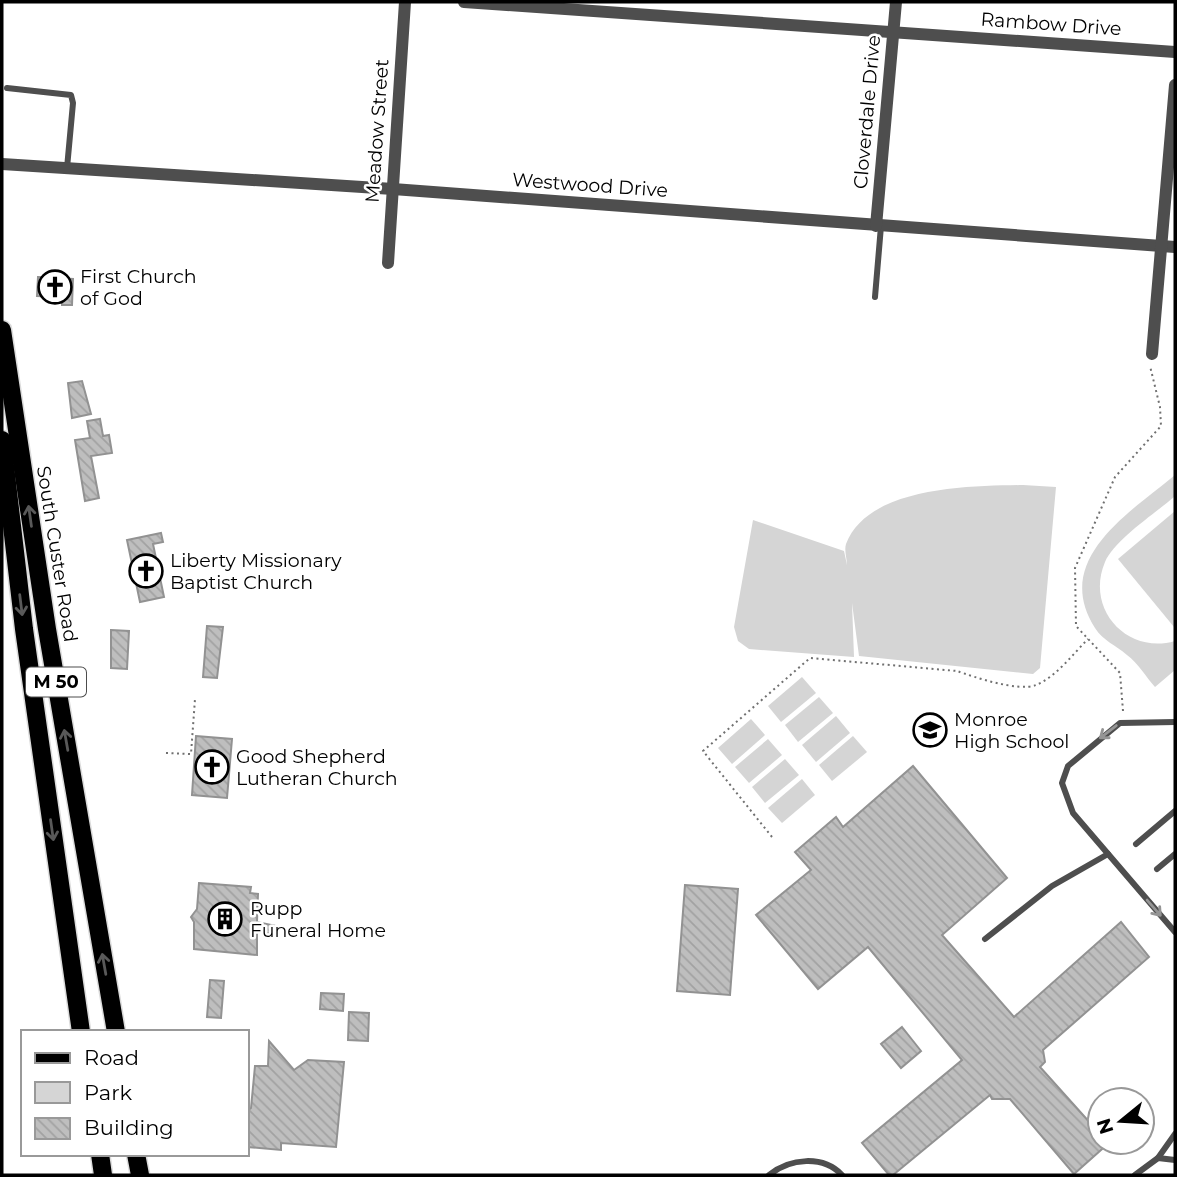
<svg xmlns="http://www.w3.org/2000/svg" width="1177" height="1177" viewBox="0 0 1177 1177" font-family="Montserrat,sans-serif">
	<defs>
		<pattern id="building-back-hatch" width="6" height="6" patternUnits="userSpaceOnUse" patternTransform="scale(1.75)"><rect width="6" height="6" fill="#bebebe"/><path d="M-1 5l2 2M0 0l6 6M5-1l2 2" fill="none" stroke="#a2a2a2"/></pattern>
	</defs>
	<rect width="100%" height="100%" fill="#fff"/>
	<g fill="#d5d5d5">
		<path d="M1175 475V496C1156 513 1115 539 1105 562 1085 609 1127 655 1175 641V670L1155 687C1146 677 1138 663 1127 655 1116 645 1103 641 1095 628 1051 559 1131 512 1175 475Z"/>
		<path d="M1023 485 1056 487 1040 668 1033 674 859 656 852 603 854 657 749 649 738 641 734 627 753 520 844 551 847 565C847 559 844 550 846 544 868 486 971 486 1023 485Z"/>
		<polygon points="1175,511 1175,626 1174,627 1118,559"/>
		<polygon points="802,677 816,693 781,722 768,706"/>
		<polygon points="819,697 833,713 798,742 785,725"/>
		<polygon points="836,716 850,733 816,762 802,745"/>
		<polygon points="751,719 765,735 732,764 718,748"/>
		<polygon points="853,736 867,752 832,781 819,765"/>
		<polygon points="768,739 782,755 749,783 735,767"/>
		<polygon points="785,759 799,775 765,803 752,787"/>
		<polygon points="802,779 815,795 782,823 768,808"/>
	</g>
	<g fill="url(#building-back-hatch)" stroke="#929292" stroke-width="2">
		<polygon points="38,277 73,279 72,305 62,305 62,297 37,296"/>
		<polygon points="82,381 91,414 72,418 68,383"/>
		<polygon points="100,419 103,436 109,435 112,453 91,456 99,498 85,501 75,440 90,438 87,421"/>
		<polygon points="161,533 163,542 153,544 164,597 140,602 127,540"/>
		<polygon points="207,626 223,627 217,678 203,677"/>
		<polygon points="111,630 129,631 127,669 111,668"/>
		<polygon points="196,736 232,739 227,798 192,795"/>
		<polygon points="913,766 1007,878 942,935 1014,1017 1121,922 1149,957 1043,1050 1045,1062 1040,1067 1100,1134 1100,1142 1110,1142 1074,1174 1010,1099 992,1099 990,1095 893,1175 889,1175 862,1143 962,1060 868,947 818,989 756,915 811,870 795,852 836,817 843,827"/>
		<polygon points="199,883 251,887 250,893 258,894 257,922 276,926 274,934 257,931 257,955 194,949 194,922 191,917 197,909"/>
		<polygon points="685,885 738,889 730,995 677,991"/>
		<polygon points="210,980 224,981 221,1018 207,1017"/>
		<polygon points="321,993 344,994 343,1011 320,1009"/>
		<polygon points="349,1012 369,1013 368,1041 348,1040"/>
		<polygon points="902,1027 921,1051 901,1068 881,1044"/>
		<polygon points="269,1041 294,1070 308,1060 344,1062 336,1147 281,1143 281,1150 247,1147 247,1111 251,1108 255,1066 268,1066"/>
	</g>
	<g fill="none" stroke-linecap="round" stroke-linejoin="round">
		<defs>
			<g id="primary">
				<polyline points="2,330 47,629 116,1032"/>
				<polyline points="2,440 24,629 81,1032"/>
				<polyline points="100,1154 103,1175"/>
				<polyline points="136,1154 140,1175"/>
			</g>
		</defs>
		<use href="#primary" stroke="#dbdbdb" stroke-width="21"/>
		<g stroke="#707070" stroke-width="2" stroke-dasharray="2 3.5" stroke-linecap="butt">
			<polyline points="1123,711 1120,673 1076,626 1075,568 1115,477 1161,426 1160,407 1150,366"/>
			<polyline points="166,753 191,754 195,699"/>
			<path d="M772 837 703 751 810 658 957 671C974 677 1018 692 1036 685 1056 677 1073 654 1088 639"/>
		</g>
		<g stroke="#4e4e4e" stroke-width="6">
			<polyline points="7,88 71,95 73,103 67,168"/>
			<polyline points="875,297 881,226"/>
			<polyline points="1175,722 1120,723 1068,766 1062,783 1073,813 1175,932"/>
			<polyline points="1136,844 1175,811"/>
			<polyline points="1157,869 1175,854"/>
			<polyline points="985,939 1052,886 1108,854"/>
			<polyline points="1158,1158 1175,1134"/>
			<path d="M769 1175C790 1158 823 1155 842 1175"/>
			<polyline points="1135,1175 1158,1158 1175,1160"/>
		</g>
		<g stroke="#4e4e4e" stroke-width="12">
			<polyline points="464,2 1175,52"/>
			<polyline points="2,164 393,189 1175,247"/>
			<polyline points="876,226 896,2"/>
			<polyline points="388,263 405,2"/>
			<polyline points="1152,354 1175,85"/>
		</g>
		<use href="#primary" stroke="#000" stroke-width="18"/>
	</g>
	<defs><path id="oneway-shaft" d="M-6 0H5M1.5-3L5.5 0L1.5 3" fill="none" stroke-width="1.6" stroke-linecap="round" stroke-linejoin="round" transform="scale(1.75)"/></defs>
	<g stroke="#595959">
		<use href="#oneway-shaft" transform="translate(30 516) rotate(-98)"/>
		<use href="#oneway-shaft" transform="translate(21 605) rotate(83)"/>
		<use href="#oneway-shaft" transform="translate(66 740) rotate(-100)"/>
		<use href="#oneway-shaft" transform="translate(52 830) rotate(82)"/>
		<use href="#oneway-shaft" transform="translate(104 964) rotate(-100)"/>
	</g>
	<g stroke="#959595">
		<use href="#oneway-shaft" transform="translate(1108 732) rotate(142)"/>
		<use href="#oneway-shaft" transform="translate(1154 908) rotate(49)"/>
	</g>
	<defs>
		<symbol id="church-ring" viewBox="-11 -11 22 22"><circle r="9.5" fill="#fff" stroke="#000" stroke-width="1.5"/><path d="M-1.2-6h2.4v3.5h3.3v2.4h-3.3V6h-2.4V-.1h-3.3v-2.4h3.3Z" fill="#000"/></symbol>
		<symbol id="school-ring" viewBox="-11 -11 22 22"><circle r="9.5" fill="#fff" stroke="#000" stroke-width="1.5"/><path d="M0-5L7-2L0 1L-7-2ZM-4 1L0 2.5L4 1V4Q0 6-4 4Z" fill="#000"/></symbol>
		<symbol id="building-ring" viewBox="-11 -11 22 22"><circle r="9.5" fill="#fff" stroke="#000" stroke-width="1.5"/><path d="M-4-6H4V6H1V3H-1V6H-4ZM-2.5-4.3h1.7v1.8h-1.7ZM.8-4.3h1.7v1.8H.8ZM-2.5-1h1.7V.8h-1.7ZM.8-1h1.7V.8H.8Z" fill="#000"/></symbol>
	</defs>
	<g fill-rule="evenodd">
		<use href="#church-ring" x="36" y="268" width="38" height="38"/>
		<use href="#church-ring" x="127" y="552" width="38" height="38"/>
		<use href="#school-ring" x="911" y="711" width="38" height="38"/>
		<use href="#church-ring" x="193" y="748" width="38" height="38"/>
		<use href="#building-ring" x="206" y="900" width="38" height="38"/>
	</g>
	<g text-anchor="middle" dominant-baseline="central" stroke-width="5" stroke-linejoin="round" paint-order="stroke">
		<rect fill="#fff" stroke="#4c4c4c" stroke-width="2" x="26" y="667.5" width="60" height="29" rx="5"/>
		<g font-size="18" font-weight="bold" fill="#000">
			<text x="56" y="682">M 50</text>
		</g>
		<g font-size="19" fill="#000" stroke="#fff">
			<text transform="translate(1051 24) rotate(4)">Rambow Drive</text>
			<text transform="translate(867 112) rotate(-85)">Cloverdale Drive</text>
			<text transform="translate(377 131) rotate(-86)">Meadow Street</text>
			<text transform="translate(590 185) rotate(4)">Westwood Drive</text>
			<text transform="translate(57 554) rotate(81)">South Custer Road</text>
		</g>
		<g font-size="19" fill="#000" stroke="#fff" text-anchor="start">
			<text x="80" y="276">First Church<tspan x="80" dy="22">of God</tspan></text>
			<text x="170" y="560">Liberty Missionary<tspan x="170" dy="22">Baptist Church</tspan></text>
			<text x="954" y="719">Monroe<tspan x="954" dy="22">High School</tspan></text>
			<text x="236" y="756">Good Shepherd<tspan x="236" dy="22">Lutheran Church</tspan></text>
			<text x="250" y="908">Rupp<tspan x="250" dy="22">Funeral Home</tspan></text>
		</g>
	</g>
	<rect width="1177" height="1177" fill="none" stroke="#000000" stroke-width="7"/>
	<rect x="21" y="1030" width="228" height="126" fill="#ffffff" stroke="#999999" stroke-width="2"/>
	<rect x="35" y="1053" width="35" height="10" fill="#000000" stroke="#999999" stroke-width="2"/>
	<text x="84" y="1065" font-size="21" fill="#000000">Road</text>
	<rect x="35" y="1082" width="35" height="21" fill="#d5d5d5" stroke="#999999" stroke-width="2"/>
	<text x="84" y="1100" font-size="21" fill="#000000">Park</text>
	<rect x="35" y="1118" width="35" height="21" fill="url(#building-back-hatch)" stroke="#999999" stroke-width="2"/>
	<text x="84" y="1135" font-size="21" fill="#000000">Building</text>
	<g transform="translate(1121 1121) rotate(252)"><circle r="33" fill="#ffffff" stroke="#999999" stroke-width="2"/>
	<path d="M0-5L12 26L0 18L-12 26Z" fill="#000000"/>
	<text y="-10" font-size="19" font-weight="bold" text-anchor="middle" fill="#000000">N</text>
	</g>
</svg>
